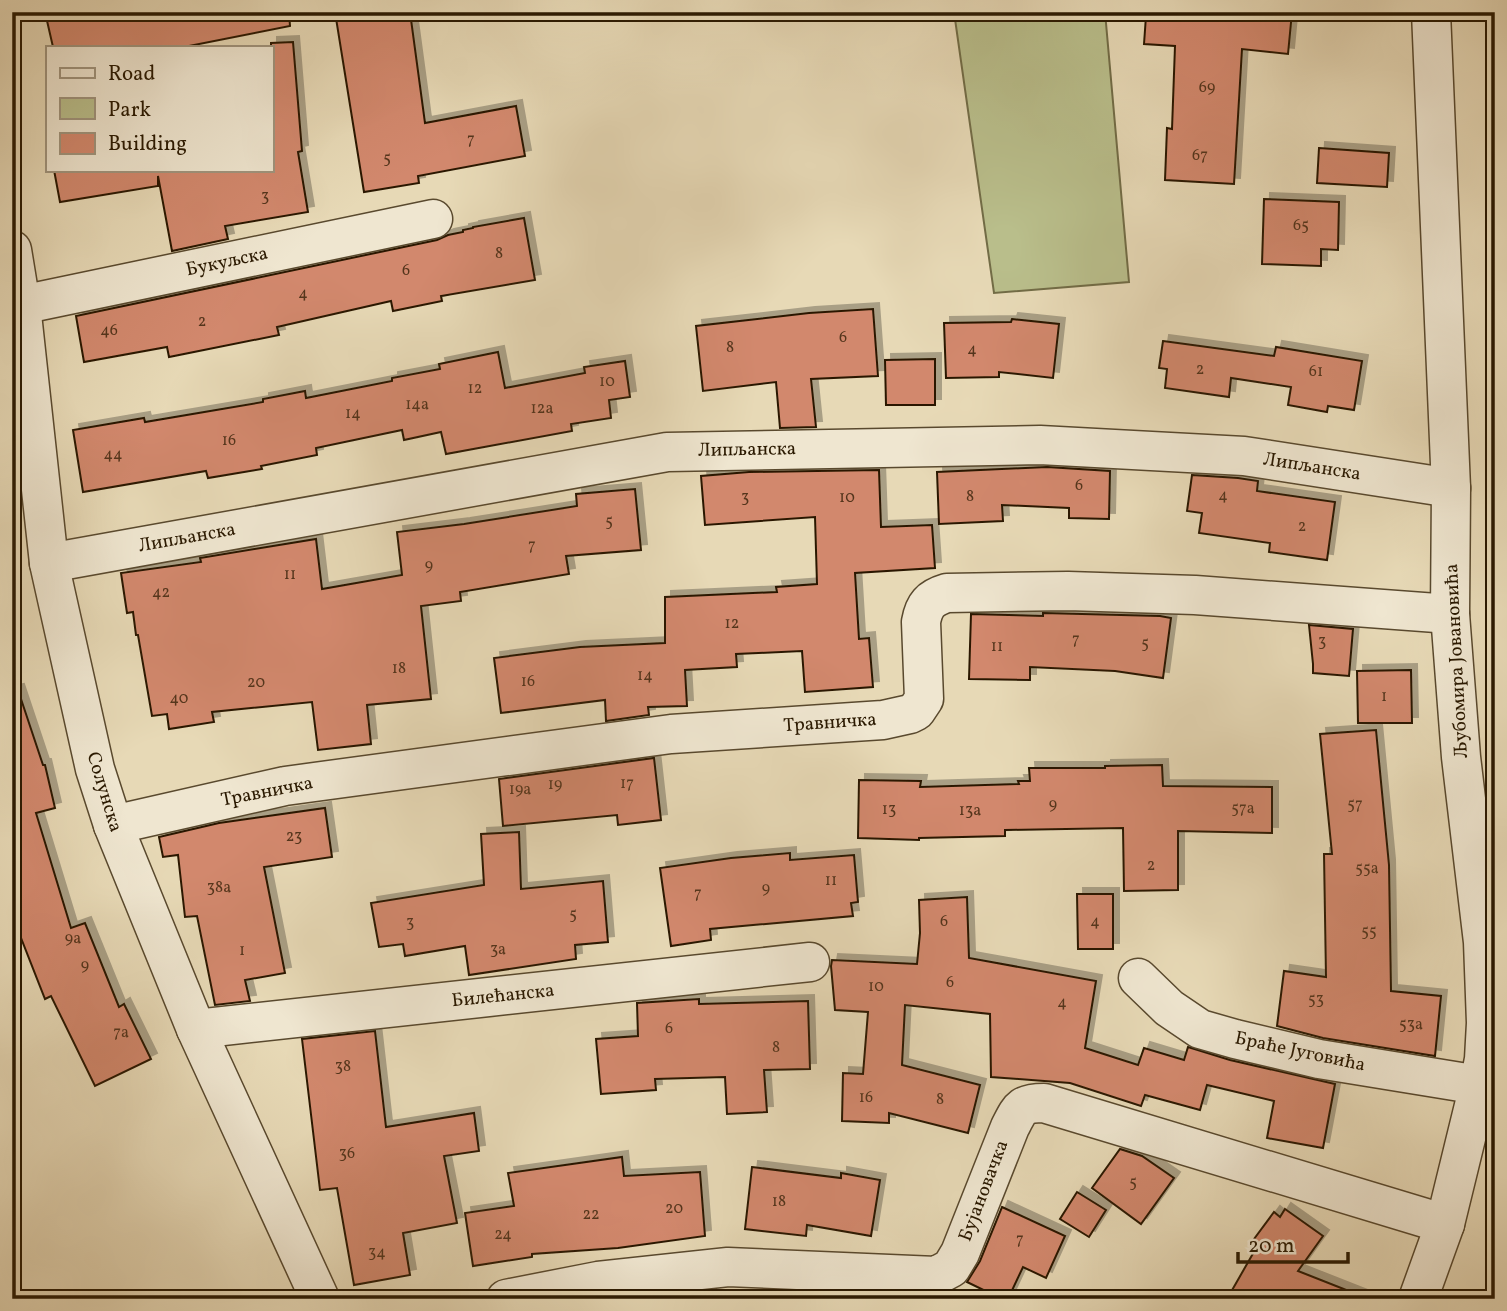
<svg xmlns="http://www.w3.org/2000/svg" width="1507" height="1311" viewBox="0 0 1507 1311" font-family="Vollkorn,serif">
	<defs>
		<filter id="shadow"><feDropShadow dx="6" dy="-6" stdDeviation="0" flood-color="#0004"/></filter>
	</defs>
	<rect width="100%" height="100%" fill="#e7d9b6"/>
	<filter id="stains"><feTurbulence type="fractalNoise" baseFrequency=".00286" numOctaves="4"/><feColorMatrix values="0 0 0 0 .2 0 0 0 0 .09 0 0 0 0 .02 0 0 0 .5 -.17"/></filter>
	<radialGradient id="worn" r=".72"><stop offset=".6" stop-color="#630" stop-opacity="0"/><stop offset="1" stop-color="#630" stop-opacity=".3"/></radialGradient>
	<polygon fill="#b9be8b" stroke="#726c46" stroke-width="2" points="954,12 1105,12 1129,282 994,293"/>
	<g fill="#d2886d" stroke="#2a1901" stroke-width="2" filter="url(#shadow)">
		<polygon points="45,12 289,12 290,26 184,47 53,47"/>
		<polygon points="335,12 410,12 425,123 516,106 525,156 418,176 419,183 364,192"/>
		<polygon points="1214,12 1292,12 1288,54 1242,49 1234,184 1165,180 1167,128 1172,129 1175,46 1144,44 1146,16 1213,20"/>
		<polygon points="293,42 302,151 298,152 308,212 225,226 228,239 172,251 158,176 158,186 60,202 54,170 271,170 271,43"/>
		<polygon points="1319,148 1389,153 1387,187 1317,183"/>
		<polygon points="1264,199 1339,202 1338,250 1321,249 1321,266 1262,264"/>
		<polygon points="524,218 535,280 441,296 442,301 393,311 391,301 277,327 279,335 169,357 167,347 84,362 76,316 437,240 448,235 463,232 463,230 473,228 473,227"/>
		<polygon points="873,309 878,376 811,379 816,427 780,428 776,382 703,391 696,326 809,313"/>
		<polygon points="1012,319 1059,324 1053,378 999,372 999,377 946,378 944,323 1011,322"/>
		<polygon points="1163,341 1274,356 1276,347 1362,361 1354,410 1328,406 1327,412 1288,405 1291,387 1231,378 1229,397 1165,388 1167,369 1159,368"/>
		<polygon points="498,352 505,388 585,373 584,367 625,361 630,397 609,400 611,418 571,424 572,431 446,454 441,432 404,440 402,430 316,448 317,455 261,466 262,469 208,478 206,471 83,492 73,430 144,418 145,422 263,402 263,399 305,391 306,398 392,381 392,378 440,369 439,364"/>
		<polygon points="935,359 935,405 886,405 885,360"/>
		<polygon points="1047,467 1110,471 1109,519 1069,518 1069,508 1002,505 1003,521 939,524 937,472"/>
		<polygon points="879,470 881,527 932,525 935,568 855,573 859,639 869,638 873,687 805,692 802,651 736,654 737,667 685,670 687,706 648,707 649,715 606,721 605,700 501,713 494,658 580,647 665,643 665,597 777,592 776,587 817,584 815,517 705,525 701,476 749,472"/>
		<polygon points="1192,475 1238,478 1258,481 1257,491 1335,502 1327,560 1269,552 1270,543 1199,533 1202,513 1187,511"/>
		<polygon points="635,489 641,550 566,556 569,574 460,592 461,601 421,606 431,699 367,705 371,744 318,750 312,702 212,712 214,722 169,729 167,714 152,716 138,635 136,635 133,612 127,613 121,573 201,562 200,558 316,539 322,589 402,575 397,532 464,524 577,506 576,494"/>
		<polygon points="1043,613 1160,616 1171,618 1163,678 1115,671 1030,667 1030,680 969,679 971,614 1043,616"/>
		<polygon points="1309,625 1353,629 1349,676 1313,673 1313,664"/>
		<polygon points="1411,670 1412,723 1358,723 1357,671"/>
		<polygon points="18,690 43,765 45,765 55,808 36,813 71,928 85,923 119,1007 124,1004 151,1059 95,1086 51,996 45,999 12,915 12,691"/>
		<polygon points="1376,730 1389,865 1391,991 1441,996 1435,1056 1323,1038 1277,1026 1284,971 1326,977 1324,854 1332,854 1320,734"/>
		<polygon points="654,758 661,820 618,825 617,815 503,826 499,779"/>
		<polygon points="1162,765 1163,786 1272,787 1272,833 1178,831 1178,890 1124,891 1123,828 1005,830 1005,836 919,838 919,840 858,838 859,780 921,781 920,787 1019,784 1018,781 1030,781 1029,768 1105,768 1105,766"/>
		<polygon points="325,808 332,857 264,867 285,973 245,980 250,1001 215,1005 197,916 185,917 178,855 163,857 159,837 219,823"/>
		<polygon points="519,832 521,889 603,881 608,942 575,945 576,959 469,975 465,946 405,956 403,944 379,947 371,903 484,885 481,834"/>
		<polygon points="790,853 790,860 854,855 858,902 851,903 853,916 710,929 711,940 671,946 660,868 731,858"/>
		<polygon points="1077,894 1113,894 1113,949 1078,949"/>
		<polygon points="967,897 969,958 1096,981 1085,1048 1138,1065 1144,1048 1184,1060 1188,1047 1230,1060 1335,1084 1323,1148 1267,1138 1274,1101 1207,1085 1200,1110 1145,1095 1141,1106 1070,1083 991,1077 990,1014 905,1005 902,1065 980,1085 968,1133 889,1113 889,1123 842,1121 843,1073 863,1074 868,1012 835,1010 831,966 832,960 917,964 920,933 919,900"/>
		<polygon points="699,999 699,1004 808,1001 810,1069 764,1070 767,1112 727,1114 725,1077 655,1079 656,1090 601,1094 596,1039 638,1036 637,1003"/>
		<polygon points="375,1031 386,1127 474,1113 479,1151 444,1156 457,1223 403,1233 410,1275 354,1285 337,1188 320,1190 302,1039"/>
		<polygon points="1120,1149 1142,1156 1174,1178 1141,1224 1092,1188"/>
		<polygon points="622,1157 624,1176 700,1172 705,1236 618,1248 532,1254 532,1257 473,1266 465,1213 514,1206 508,1173"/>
		<polygon points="752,1167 841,1178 841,1173 880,1180 871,1236 807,1225 806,1236 745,1229"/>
		<polygon points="1077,1192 1106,1210 1089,1237 1060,1219"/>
		<polygon points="1002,1207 1065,1236 1046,1278 1023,1267 1008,1299 1002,1299 967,1282 980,1261"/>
		<polygon points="1285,1209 1323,1236 1298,1271 1364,1297 1364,1299 1227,1299 1259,1243 1254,1239 1274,1212 1280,1217"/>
	</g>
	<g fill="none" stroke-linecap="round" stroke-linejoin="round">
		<defs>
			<g id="minor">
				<polyline points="12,250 21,305 49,563 95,769 113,825 196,1029 320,1299"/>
				<polyline points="21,305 433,219"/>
				<polyline points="49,563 667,452 1040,445 1244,456 1451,488"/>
				<path d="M113 825 285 786 671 734 883 720 910 714 916 711 924 699 921 622C924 605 930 598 947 593L1068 591 1195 595 1450 614"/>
				<polyline points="1138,978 1169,1008 1200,1029 1235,1039 1319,1059 1479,1085"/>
				<polyline points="196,1029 810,962"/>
				<path d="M506 1299 598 1281 728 1267 936 1276 951 1268 960 1253 1010 1127C1020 1108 1021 1103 1044 1103L1445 1224"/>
				<polyline points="1418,1299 1445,1224 1479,1085 1484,1059 1486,1023 1483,942 1461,757 1450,614 1451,488 1431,12"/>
			</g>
		</defs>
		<use href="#minor" stroke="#59492e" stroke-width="41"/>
		<use href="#minor" stroke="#efe6d0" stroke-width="38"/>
	</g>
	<g text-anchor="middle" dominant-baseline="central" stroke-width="5" stroke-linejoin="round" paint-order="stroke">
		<g font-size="16" fill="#54351c">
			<text x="1207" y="88">69</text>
			<text x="471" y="140">7</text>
			<text x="1200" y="156">67</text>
			<text x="387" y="159">5</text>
			<text x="265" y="197">3</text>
			<text x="1301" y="226">65</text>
			<text x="499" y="254">8</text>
			<text x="406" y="271">6</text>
			<text x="303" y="294">4</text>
			<text x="202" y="322">2</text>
			<text x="109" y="331">46</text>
			<text x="843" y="338">6</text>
			<text x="730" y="348">8</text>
			<text x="972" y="350">4</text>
			<text x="1200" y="370">2</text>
			<text x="1316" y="372">61</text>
			<text x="607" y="382">10</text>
			<text x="475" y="389">12</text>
			<text x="417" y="405">14a</text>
			<text x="542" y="409">12a</text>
			<text x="353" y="414">14</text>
			<text x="229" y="441">16</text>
			<text x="113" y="455">44</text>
			<text x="1079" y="486">6</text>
			<text x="1223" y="496">4</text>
			<text x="970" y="497">8</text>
			<text x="745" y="498">3</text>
			<text x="847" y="498">10</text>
			<text x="609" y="522">5</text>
			<text x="1302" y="527">2</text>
			<text x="532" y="546">7</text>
			<text x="429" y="566">9</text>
			<text x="290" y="575">11</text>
			<text x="161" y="593">42</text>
			<text x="732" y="624">12</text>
			<text x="1076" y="640">7</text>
			<text x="1322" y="642">3</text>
			<text x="1145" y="644">5</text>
			<text x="997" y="647">11</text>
			<text x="399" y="669">18</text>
			<text x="645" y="676">14</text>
			<text x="528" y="682">16</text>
			<text x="256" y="683">20</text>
			<text x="1384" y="697">1</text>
			<text x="179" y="699">40</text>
			<text x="627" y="784">17</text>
			<text x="555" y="785">19</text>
			<text x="520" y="790">19a</text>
			<text x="1053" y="805">9</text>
			<text x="1355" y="805">57</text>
			<text x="1243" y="809">57a</text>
			<text x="889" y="810">13</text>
			<text x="970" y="811">13a</text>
			<text x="294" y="837">23</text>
			<text x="1151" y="866">2</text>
			<text x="1367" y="869">55a</text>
			<text x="831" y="881">11</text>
			<text x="219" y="888">38a</text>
			<text x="766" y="889">9</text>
			<text x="698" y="894">7</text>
			<text x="573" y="915">5</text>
			<text x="944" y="922">6</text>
			<text x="1095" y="922">4</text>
			<text x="410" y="923">3</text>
			<text x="1369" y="932">55</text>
			<text x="73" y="939">9a</text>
			<text x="498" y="950">3a</text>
			<text x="242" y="951">1</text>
			<text x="85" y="966">9</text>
			<text x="950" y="983">6</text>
			<text x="876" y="987">10</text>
			<text x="1316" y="1000">53</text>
			<text x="1062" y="1003">4</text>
			<text x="1411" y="1025">53a</text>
			<text x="669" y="1029">6</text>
			<text x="121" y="1033">7a</text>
			<text x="776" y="1048">8</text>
			<text x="343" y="1067">38</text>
			<text x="866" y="1098">16</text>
			<text x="940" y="1100">8</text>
			<text x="347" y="1154">36</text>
			<text x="1133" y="1183">5</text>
			<text x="779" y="1202">18</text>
			<text x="674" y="1209">20</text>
			<text x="591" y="1215">22</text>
			<text x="503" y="1235">24</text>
			<text x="1020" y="1240">7</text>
			<text x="377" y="1253">34</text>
		</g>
		<g font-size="19" fill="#2a1901" stroke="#efe6d0">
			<text transform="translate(227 262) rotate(-12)">Букуљска</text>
			<text transform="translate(747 450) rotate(-1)">Липљанска</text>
			<text transform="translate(1312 467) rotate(9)">Липљанска</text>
			<text transform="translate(187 538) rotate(-10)">Липљанска</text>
			<text transform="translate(1457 661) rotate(-93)">Љубомира Јовановића</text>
			<text transform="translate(830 723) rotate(-4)">Травничка</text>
			<text transform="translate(104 792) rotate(73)">Солунска</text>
			<text transform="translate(267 792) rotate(-11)">Травничка</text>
			<text transform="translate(503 996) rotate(-6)">Билећанска</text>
			<text transform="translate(1300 1052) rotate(12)">Браће Југовића</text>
			<text transform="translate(984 1191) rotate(-69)">Бујановачка</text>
		</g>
	</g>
	<rect width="1507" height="1311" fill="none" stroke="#e7d9b6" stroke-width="42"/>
	<rect x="14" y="14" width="1479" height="1283" fill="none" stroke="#2a1901" stroke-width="3.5"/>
	<rect x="21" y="21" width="1465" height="1269" fill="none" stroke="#2a1901" stroke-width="2"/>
	<rect x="46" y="46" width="228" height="126" fill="#efe6d0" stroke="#a0947d" stroke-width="2"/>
	<rect x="60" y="68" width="35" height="10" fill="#efe6d0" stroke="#a0947d" stroke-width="2"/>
	<text x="108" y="80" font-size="21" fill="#2a1901">Road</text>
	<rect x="60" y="98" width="35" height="21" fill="#b9be8b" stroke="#a0947d" stroke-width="2"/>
	<text x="108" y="116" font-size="21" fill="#2a1901">Park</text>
	<rect x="60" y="133" width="35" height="21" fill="#d2886d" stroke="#a0947d" stroke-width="2"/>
	<text x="108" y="150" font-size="21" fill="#2a1901">Building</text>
	<path d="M1238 1252v10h110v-10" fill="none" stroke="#2a1901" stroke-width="3.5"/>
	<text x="1248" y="1252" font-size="21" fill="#2a1901" stroke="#efe6d0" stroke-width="5" paint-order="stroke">20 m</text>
	<rect width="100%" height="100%" filter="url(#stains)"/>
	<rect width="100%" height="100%" fill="url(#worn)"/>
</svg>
